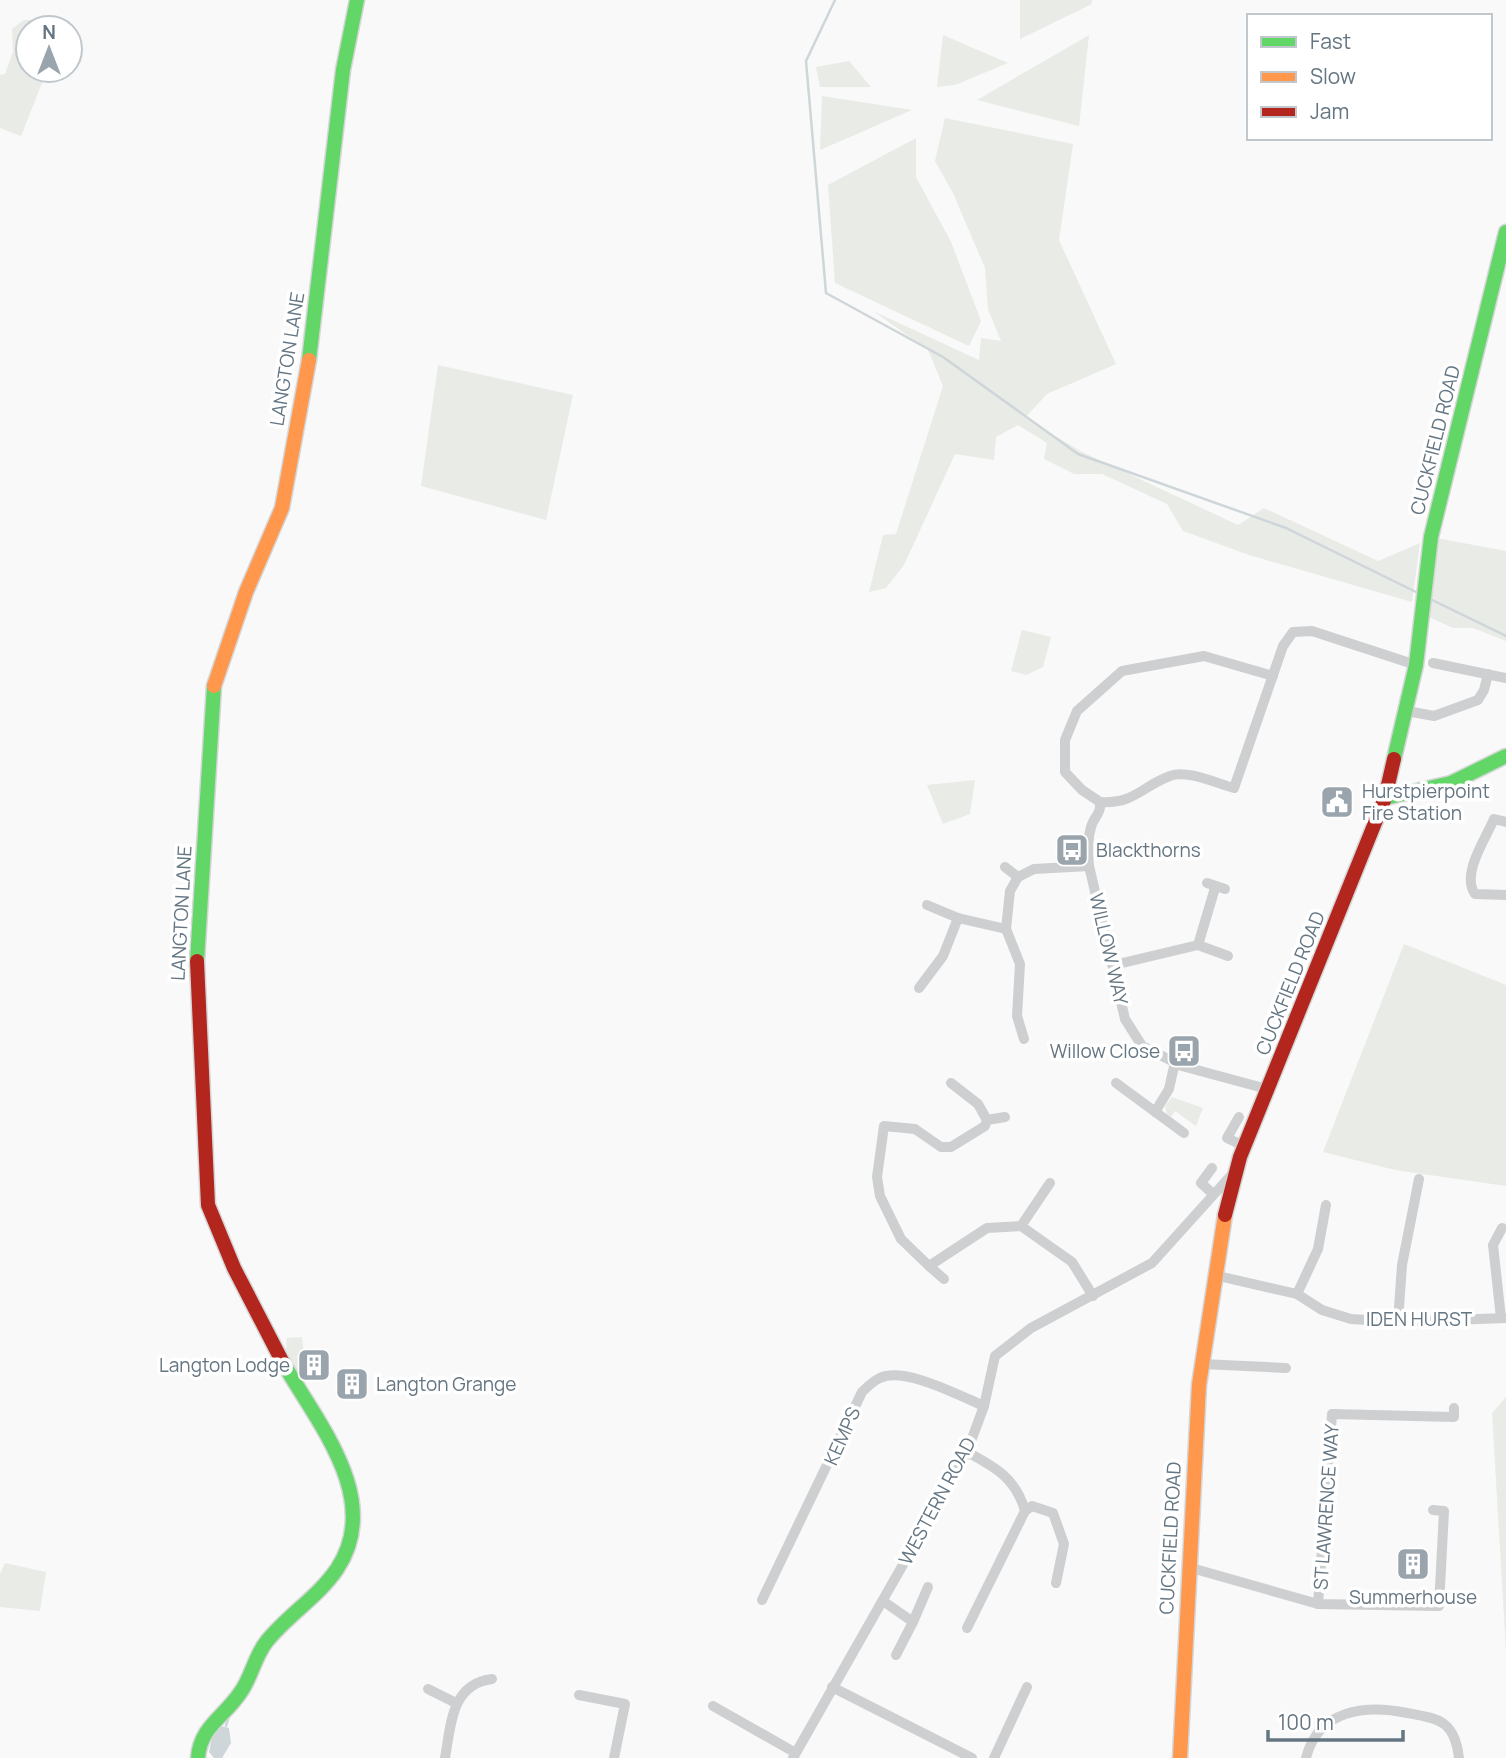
<svg xmlns="http://www.w3.org/2000/svg" width="1506" height="1758" viewBox="0 0 1506 1758" font-family="Manrope,sans-serif">
	<rect width="100%" height="100%" fill="#f9f9f9"/>
	<g fill="#e8ebe6">
		<polygon points="1020,0 1092,0 1092,4 1020,39"/>
		<polygon points="24,20 37,20 51,28 28,28 28,70 47,70 21,136 0,128 0,75 5,74 13,52 12,29"/>
		<polygon points="943,35 1008,63 955,85 937,87"/>
		<polygon points="1089,35 1079,126 977,100"/>
		<polygon points="849,61 871,87 820,87 816,67"/>
		<polygon points="822,96 912,110 820,150"/>
		<polygon points="945,118 1073,144 1059,240 1116,364 1047,394 1025,418 1082,452 1238,525 1264,508 1378,561 1420,543 1412,602 1249,555 1183,531 1167,504 1102,474 1074,474 1044,459 1047,443 1018,425 996,437 994,460 955,454 904,565 886,588 869,592 883,535 896,534 943,386 928,350 873,311 979,360 981,338 1001,341 988,309 985,268 953,193 935,161"/>
		<polygon points="916,138 916,177 951,242 981,321 969,346 835,283 828,185"/>
		<polygon points="438,365 573,395 546,520 421,486"/>
		<polygon points="1431,537 1506,551 1506,641 1473,628 1453,628 1422,614"/>
		<polygon points="1022,630 1051,637 1043,667 1026,675 1011,671"/>
		<polygon points="975,780 970,814 943,824 927,785"/>
		<polygon points="1404,944 1506,985 1506,1186 1395,1170 1323,1152"/>
		<polygon points="1172,1097 1203,1108 1196,1126 1175,1111 1171,1117 1167,1114 1165,1106"/>
		<polygon points="302,1337 306,1374 299,1375 286,1350 287,1338"/>
		<polygon points="1506,1397 1506,1651 1492,1413"/>
		<polygon points="5,1563 46,1572 40,1611 0,1607 0,1574"/>
	</g>
	<polygon fill="#ced6d9" points="220,1726 229,1728 231,1743 222,1758 214,1758 209,1752 213,1733"/>
	<g fill="none" stroke-linecap="round" stroke-linejoin="round">
		<g stroke="#ced6d9" stroke-width="2.5">
			<polyline points="835,0 806,61 826,293 943,357 1078,454 1286,528 1418,593"/>
			<polyline points="1430,599 1506,636"/>
			<polyline points="330,1589 341,1575"/>
			<polyline points="226,1726 229,1716"/>
		</g>
		<defs>
			<g id="fast">
				<polyline points="309,360 343,70 357,0"/>
				<polyline points="1394,759 1416,665 1431,537 1506,232"/>
				<polyline points="1385,798 1451,783 1506,756"/>
				<polyline points="197,961 214,686"/>
				<path d="M198 1758C200 1727 224 1717 240 1693 252 1677 254 1657 267 1641 288 1615 318 1597 337 1569 384 1499 316 1421 282 1361"/>
			</g>
			<g id="slow">
				<polyline points="214,686 246,592 282,508 309,360"/>
				<polyline points="1180,1758 1199,1385 1225,1215"/>
			</g>
			<g id="jam">
				<polyline points="197,961 208,1205 234,1268 282,1361"/>
				<polyline points="1225,1215 1240,1157 1385,798 1394,759"/>
			</g>
		</defs>
		<use href="#fast" stroke="#d5d6d7" stroke-width="17"/>
		<use href="#slow" stroke="#d5d6d7" stroke-width="17"/>
		<use href="#jam" stroke="#d5d6d7" stroke-width="17"/>
		<g stroke="#cecfd0" stroke-width="10">
			<polyline points="1433,663 1506,678"/>
			<path d="M1273 676 1204 656 1122 671 1077 711 1065 740V772L1082 790 1100 802C1135 804 1142 786 1170 776 1187 769 1218 784 1234 788L1283 646 1293 632 1312 631 1416 665"/>
			<polyline points="1407,711 1434,716 1478,700 1484,690 1488,674"/>
			<path d="M1100 802C1101 813 1096 815 1092 824 1087 838 1088 851 1089 866L1125 1019 1142 1046 1182 1066 1267 1089"/>
			<path d="M1506 822 1494 819C1485 840 1461 874 1475 894L1506 895"/>
			<polyline points="1005,867 1018,877"/>
			<polyline points="1207,883 1225,889"/>
			<polyline points="927,905 958,918 1006,929"/>
			<polyline points="1198,945 1228,956"/>
			<polyline points="1114,965 1198,945 1215,888"/>
			<polyline points="919,988 943,956 958,918"/>
			<polyline points="1024,1039 1017,1016 1020,964 1006,929 1010,891 1018,877 1034,869 1089,866"/>
			<polyline points="951,1083 978,1104 987,1120 985,1126 951,1147 941,1147 915,1129 884,1126 877,1177 880,1196 901,1239 929,1266 987,1228 1021,1226 1072,1262 1093,1296"/>
			<polyline points="1116,1083 1184,1133"/>
			<polyline points="1155,1112 1169,1089 1175,1062"/>
			<polyline points="1239,1117 1227,1138 1244,1146"/>
			<polyline points="987,1120 1005,1117"/>
			<polyline points="1212,1168 1201,1183 1213,1194"/>
			<polyline points="1021,1226 1050,1183"/>
			<polyline points="929,1266 944,1279"/>
			<polyline points="1214,1275 1297,1294 1322,1310 1351,1319 1398,1322 1506,1318"/>
			<polyline points="1297,1294 1318,1249 1326,1205"/>
			<polyline points="1501,1318 1493,1245 1502,1228"/>
			<polyline points="1398,1322 1402,1265 1419,1179"/>
			<polyline points="1202,1364 1286,1368"/>
			<polyline points="1025,1511 1032,1506 1053,1513 1064,1544 1056,1583"/>
			<polyline points="1188,1567 1318,1604 1439,1606 1444,1511 1433,1510"/>
			<path d="M762 1600 862 1392C867 1387 873 1381 880 1378 904 1366 960 1396 984 1406"/>
			<polyline points="883,1601 913,1622 896,1655"/>
			<polyline points="1318,1604 1332,1414 1454,1417 1454,1408"/>
			<polyline points="913,1622 928,1587"/>
			<path d="M967 1628 1025 1511C1016 1478 995 1467 967 1452"/>
			<polyline points="832,1687 972,1758"/>
			<polyline points="428,1689 456,1703"/>
			<polyline points="579,1695 625,1704 614,1758"/>
			<polyline points="713,1706 794,1752"/>
			<path d="M445 1758C451 1725 451 1684 492 1679"/>
			<polyline points="793,1758 967,1452 984,1406 995,1356 1031,1328 1152,1263 1235,1171"/>
			<polyline points="994,1758 1027,1687"/>
			<path d="M1306 1758C1318 1710 1365 1704 1407 1713 1418 1715 1435 1717 1444 1724 1454 1731 1458 1747 1459 1758"/>
		</g>
		<use href="#fast" stroke="#63d668" stroke-width="14"/>
		<use href="#slow" stroke="#ff974d" stroke-width="14"/>
		<use href="#jam" stroke="#b3261e" stroke-width="14"/>
	</g>
	<defs>
		<symbol id="civic-square" viewBox="-11 -11 22 22"><rect x="-9" y="-9" width="18" height="18" rx="4" fill="#99a4ac" stroke="#fff"/><path d="M-.6-6.5H3V-4.5H.6V-3L4-1V1h2V6H-6V1h2V-1L-.6-3ZM-1.2 2.5V6h2.4V2.5Z" fill="#fff"/></symbol>
		<symbol id="bus-square" viewBox="-11 -11 22 22"><rect x="-9" y="-9" width="18" height="18" rx="4" fill="#99a4ac" stroke="#fff"/><path d="M-5-6H5V4H4V6H2V4H-2V6H-4V4H-5ZM-3.5-4V0h7V-4ZM-3.5 1.2v1.5H-2V1.2ZM2 1.2v1.5H3.5V1.2Z" fill="#fff"/></symbol>
		<symbol id="building-square" viewBox="-11 -11 22 22"><rect x="-9" y="-9" width="18" height="18" rx="4" fill="#99a4ac" stroke="#fff"/><path d="M-4-6H4V6H1V3H-1V6H-4ZM-2.5-4.3h1.7v1.8h-1.7ZM.8-4.3h1.7v1.8H.8ZM-2.5-1h1.7V.8h-1.7ZM.8-1h1.7V.8H.8Z" fill="#fff"/></symbol>
	</defs>
	<g fill-rule="evenodd">
		<use href="#civic-square" x="1318" y="783" width="38" height="38"/>
		<use href="#bus-square" x="1053" y="831" width="38" height="38"/>
		<use href="#bus-square" x="1165" y="1032" width="38" height="38"/>
		<use href="#building-square" x="295" y="1346" width="38" height="38"/>
		<use href="#building-square" x="333" y="1365" width="38" height="38"/>
		<use href="#building-square" x="1394" y="1545" width="38" height="38"/>
	</g>
	<g text-anchor="middle" dominant-baseline="central" stroke-width="7" stroke-linejoin="round" paint-order="stroke">
		<g font-size="19" fill="#657683" stroke="#fff">
			<text transform="translate(287 359) rotate(-81)">LANGTON LANE</text>
			<text transform="translate(1435 440) rotate(-76)">CUCKFIELD ROAD</text>
			<text transform="translate(181 913) rotate(-87)">LANGTON LANE</text>
			<text transform="translate(1109 949) rotate(77)">WILLOW WAY</text>
			<text transform="translate(1290 983) rotate(-68)">CUCKFIELD ROAD</text>
			<text x="1419" y="1319">IDEN HURST</text>
			<text transform="translate(842 1436) rotate(-66)">KEMPS</text>
			<text transform="translate(937 1501) rotate(-62)">WESTERN ROAD</text>
			<text transform="translate(1326 1507) rotate(-86)">ST LAWRENCE WAY</text>
			<text transform="translate(1170 1538) rotate(-87)">CUCKFIELD ROAD</text>
		</g>
		<g font-size="19" fill="#657683" stroke="#fff" text-anchor="start">
			<text x="1362" y="791">Hurstpierpoint<tspan x="1362" dy="22">Fire Station</tspan></text>
			<text x="1096" y="850">Blackthorns</text>
			<text x="1160" y="1051" text-anchor="end">Willow Close</text>
			<text x="290" y="1365" text-anchor="end">Langton Lodge</text>
			<text x="376" y="1384">Langton Grange</text>
			<text x="1413" y="1597" text-anchor="middle">Summerhouse</text>
		</g>
	</g>
	<rect x="1247" y="14" width="245" height="126" fill="#ffffff" stroke="#c1c8cd" stroke-width="2"/>
	<rect x="1261" y="37" width="35" height="10" fill="#63d668" stroke="#c1c8cd" stroke-width="2"/>
	<text x="1310" y="49" font-size="21" fill="#657683">Fast</text>
	<rect x="1261" y="72" width="35" height="10" fill="#ff974d" stroke="#c1c8cd" stroke-width="2"/>
	<text x="1310" y="84" font-size="21" fill="#657683">Slow</text>
	<rect x="1261" y="107" width="35" height="10" fill="#b3261e" stroke="#c1c8cd" stroke-width="2"/>
	<text x="1310" y="119" font-size="21" fill="#657683">Jam</text>
	<g transform="translate(49 49)"><circle r="33" fill="#ffffff" stroke="#c1c8cd" stroke-width="2"/>
	<path d="M0-5L12 26L0 18L-12 26Z" fill="#99a4ac"/>
	<text y="-10" font-size="19" font-weight="bold" text-anchor="middle" fill="#657683">N</text>
	</g>
	<path d="M1268 1730v10h135v-10" fill="none" stroke="#657683" stroke-width="3.5"/>
	<text x="1278" y="1730" font-size="21" fill="#657683" stroke="#ffffff" stroke-width="5" paint-order="stroke">100 m</text>
</svg>
